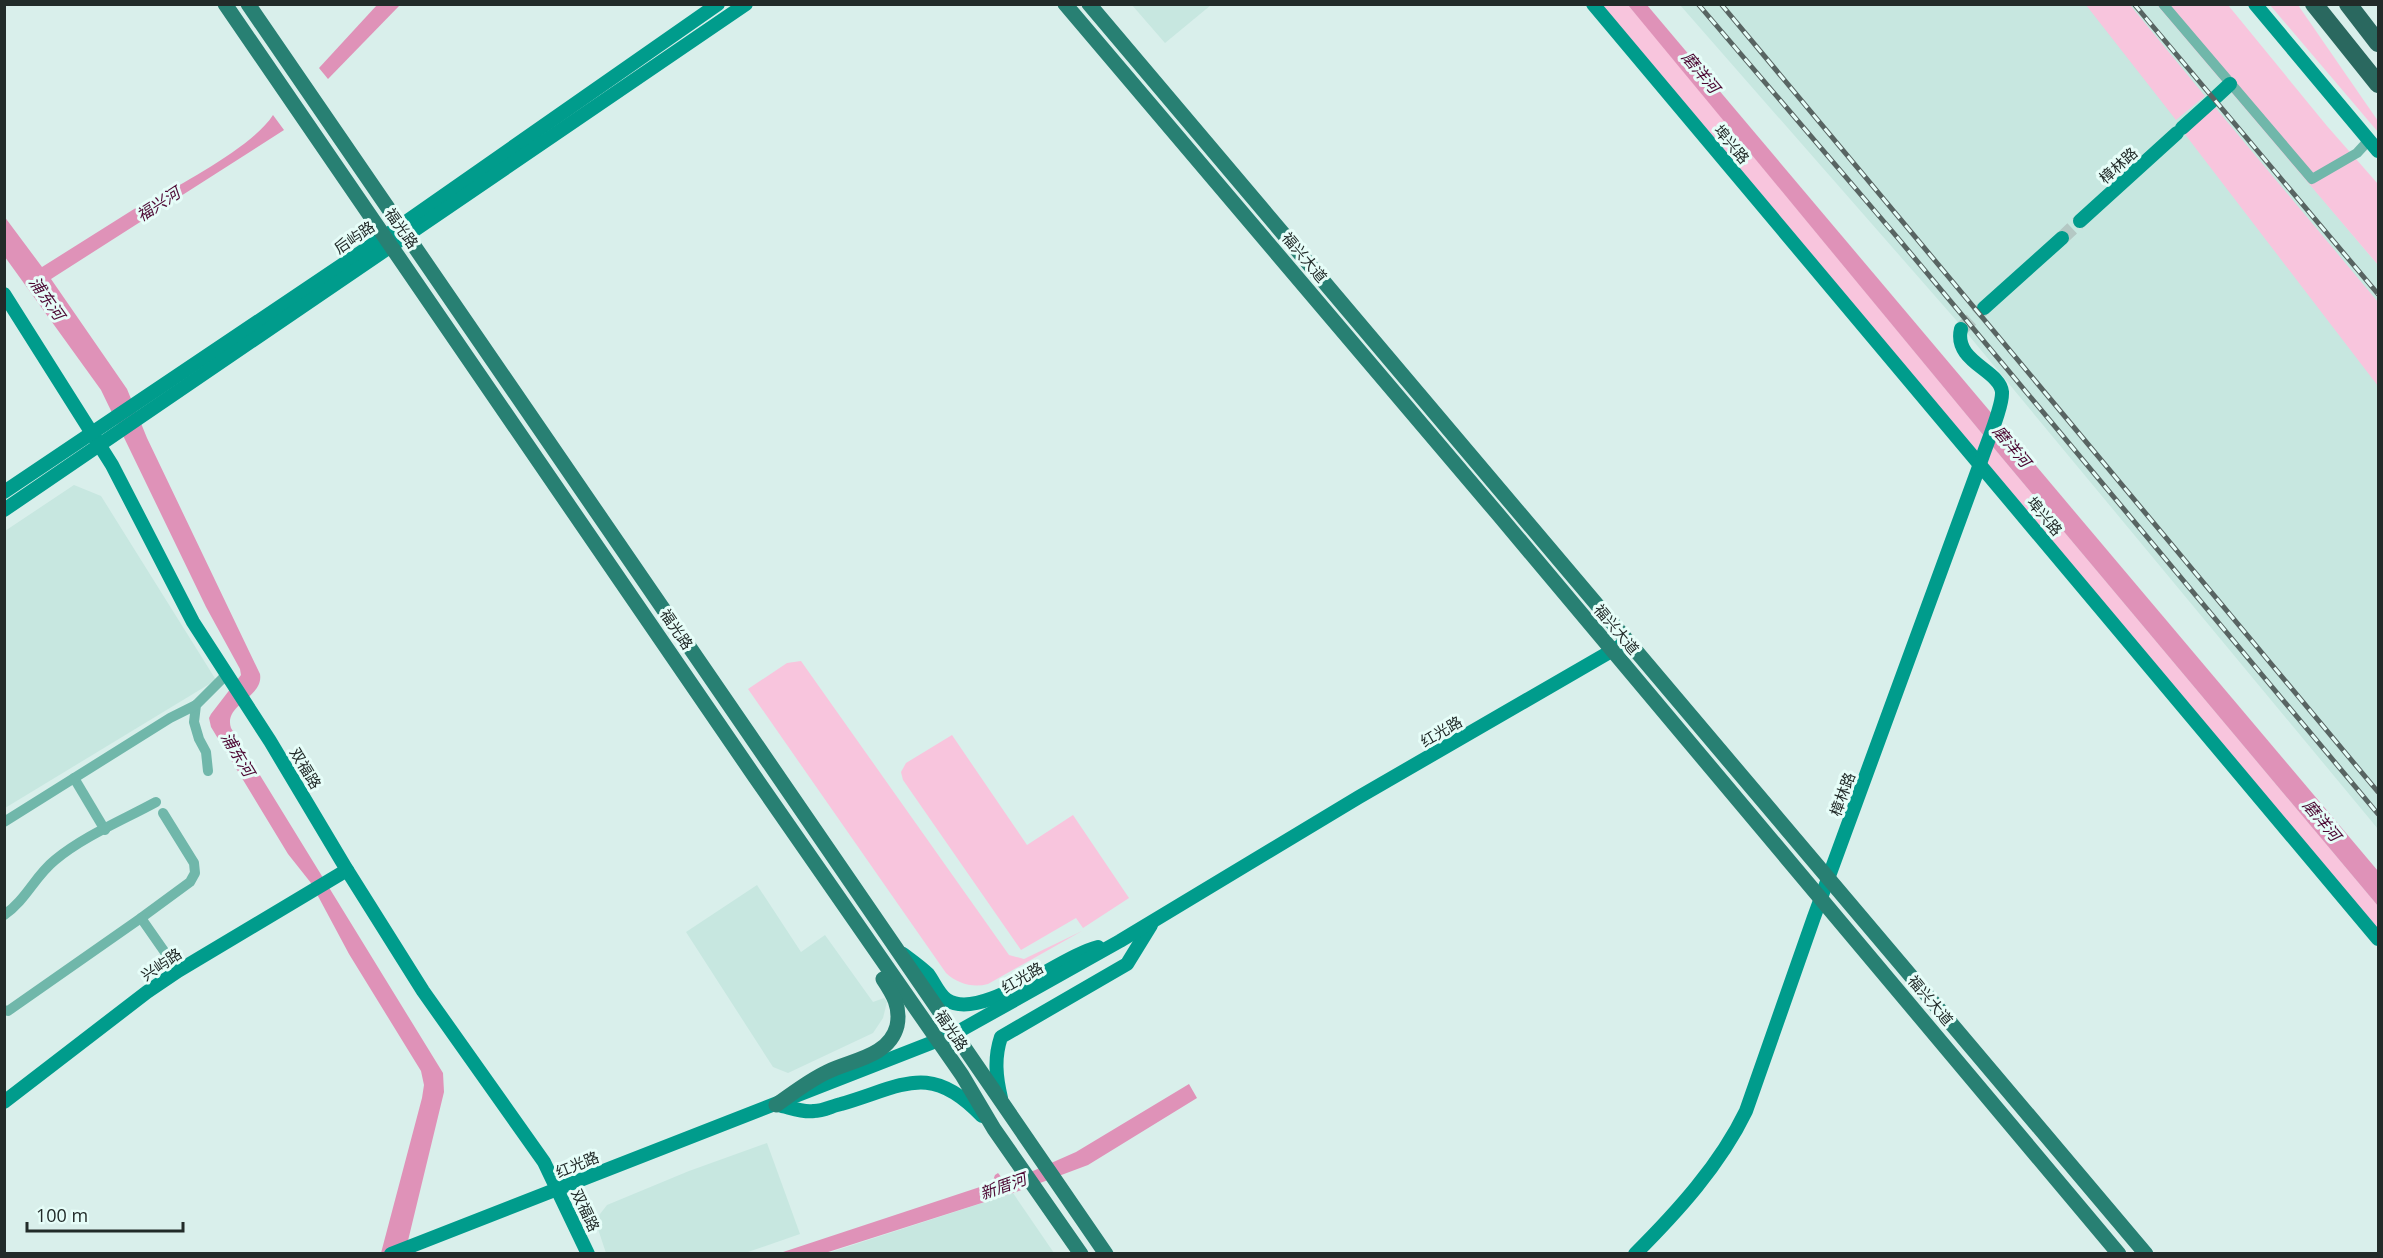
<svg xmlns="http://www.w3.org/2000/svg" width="2383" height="1258" viewBox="0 0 2383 1258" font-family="'Open Sans','Noto Sans SC',sans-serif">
	<rect width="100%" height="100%" fill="#d9efeb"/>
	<g fill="#c7e7e0">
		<polygon points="1132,5 1211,5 1165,43"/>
		<polygon points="1680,5 2157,5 2246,108 2378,265 2378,829 1956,320"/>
		<polygon points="74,485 101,496 216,680 5,808 5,531"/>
		<polygon points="757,885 801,952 825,935 873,1002 884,998 887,1002 883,1018 873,1033 788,1073 773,1067 686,932"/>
		<polygon points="767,1143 800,1234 745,1253 606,1253 597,1226 600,1214 607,1205 689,1171"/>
		<polygon points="1013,1193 1054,1253 825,1254"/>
	</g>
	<g fill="#f8c5dd">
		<polygon points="1597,5 1628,5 1642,21 2003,459 2378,906 2378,935"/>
		<polygon points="2086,5 2130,5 2205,96 2176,120"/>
		<polygon points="2157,5 2228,5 2327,126 2378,184 2378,265"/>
		<polygon points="2270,5 2298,5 2378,121 2378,132"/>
		<polygon points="2214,106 2378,302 2378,386 2184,133"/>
		<path d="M801 661 1009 955 1024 959 1082 931 988 984C973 988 958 984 946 973L748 689 787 663Z"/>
		<polygon points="952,735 1027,845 1073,815 1129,898 1083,928 1076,918 1021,950 903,780 901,772 906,763"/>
	</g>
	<g fill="#df92b8">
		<polygon points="377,5 400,5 328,79 319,68"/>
		<polygon points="1628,5 1647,5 2378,871 2378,906 2003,459"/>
		<path d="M273 115 284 130 51 279 127 389 147 438 260 674C264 698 223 704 231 728L443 1073 444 1092 405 1253H381L422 1098 424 1085 421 1071 349 954 311 883 288 854 211 727 209 718 211 714 241 675 240 669 206 607 101 390 5 257 4 216 42 267 150 199 154 200C187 180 253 146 273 115Z"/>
		<polygon points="1189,1084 1197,1098 1088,1165 1013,1193 825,1253 777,1254 992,1183 995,1175 998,1173 1006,1183 1076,1152"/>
	</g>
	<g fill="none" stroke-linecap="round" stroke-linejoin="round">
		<g stroke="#b4c8c4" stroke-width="14" stroke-dasharray="14 7" stroke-linecap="butt">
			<polyline points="2062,238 2080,221"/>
			<polyline points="1961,329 1984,308"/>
		</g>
		<g stroke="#70b7aa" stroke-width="10">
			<polyline points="2163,4 2312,179 2357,153 2369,140"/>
			<polyline points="208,771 206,752 199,739 194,722 196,705 227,674"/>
			<polyline points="74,778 105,830"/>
			<polyline points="163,813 194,863 195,873 190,882 141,918 178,971"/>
			<polyline points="4,822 170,718 196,705"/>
			<path d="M4 915C26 900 35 876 55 860 84 836 123 820 156 802"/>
			<polyline points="4,1010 8,1011 141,918"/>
		</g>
		<g stroke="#009c8c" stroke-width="14">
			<polyline points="1593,4 2378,939"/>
			<polyline points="2255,4 2378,151"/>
			<polyline points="2216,97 2230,84"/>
			<polyline points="2182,128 2212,101"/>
			<polyline points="2080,221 2177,133"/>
			<polyline points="4,294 112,465 193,622 270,741 347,870 423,991 544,1162 588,1254"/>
			<polyline points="1984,308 2062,238"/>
			<polyline points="4,492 400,226 718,4"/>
			<polyline points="4,510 746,4"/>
			<path d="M903 954C911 960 921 967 928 974 934 982 939 995 947 1000 981 1022 1061 956 1098 947"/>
			<path d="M1001 1098C996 1077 994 1058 1001 1037L1127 964 1151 925"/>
			<polyline points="4,1102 147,992 178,971 347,870"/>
			<path d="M778 1105C789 1107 803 1113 814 1111 823 1111 832 1106 841 1104 903 1086 930 1061 982 1116"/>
			<polyline points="391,1254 954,1034 1120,941 1359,797 1627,642"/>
			<path d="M1635 1254C1677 1212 1720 1165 1746 1111L1814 917 1980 464C1985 447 2003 407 2002 392 2000 370 1953 362 1961 329"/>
		</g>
		<g stroke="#288073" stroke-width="15">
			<polyline points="225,4 755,777 962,1075 994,1129 1081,1254"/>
			<polyline points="248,4 1106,1254"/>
			<polyline points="1065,4 1497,513 2119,1254"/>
			<polyline points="1089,4 2146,1254"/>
			<path d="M776 1105C792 1094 808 1081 827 1072 851 1060 889 1057 897 1026 901 1007 893 994 883 979"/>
		</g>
		<g stroke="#2a685f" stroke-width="18">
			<polyline points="2314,4 2378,84"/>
			<polyline points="2348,4 2378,43"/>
		</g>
		<defs>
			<g id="rail">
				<polyline points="1698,4 1897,237 2378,814"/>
				<polyline points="1721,4 2378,792"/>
				<polyline points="2134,4 2378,294"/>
			</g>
		</defs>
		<use href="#rail" stroke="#586462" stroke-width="5"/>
		<use href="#rail" stroke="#e6fdf8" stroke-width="3" stroke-dasharray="9" stroke-linecap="butt"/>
	</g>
	<g text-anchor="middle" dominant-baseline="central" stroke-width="6" stroke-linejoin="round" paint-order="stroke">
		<g font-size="15" fill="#222b29" stroke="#e6fdf8">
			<text transform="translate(1732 144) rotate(50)">埠兴路</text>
			<text transform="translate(2118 165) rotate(-42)">樟林路</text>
			<text transform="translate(402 228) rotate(55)">福光路</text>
			<text transform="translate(354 237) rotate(-34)">后屿路</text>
			<text transform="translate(1305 257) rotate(50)">福兴大道</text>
			<text transform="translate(2045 516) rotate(50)">埠兴路</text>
			<text transform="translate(677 629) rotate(56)">福光路</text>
			<text transform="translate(1617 629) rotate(50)">福兴大道</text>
			<text transform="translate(1441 731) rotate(-30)">红光路</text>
			<text transform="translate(306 768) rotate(59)">双福路</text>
			<text transform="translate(1842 794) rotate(-70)">樟林路</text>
			<text transform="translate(161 964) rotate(-34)">兴屿路</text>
			<text transform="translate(1022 977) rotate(-30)">红光路</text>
			<text transform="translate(1931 1000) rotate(50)">福兴大道</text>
			<text transform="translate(952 1030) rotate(56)">福光路</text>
			<text transform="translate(577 1164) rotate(-22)">红光路</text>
			<text transform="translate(586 1210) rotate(65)">双福路</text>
		</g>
		<g font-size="16" font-style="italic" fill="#4d0833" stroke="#e6fdf8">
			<text transform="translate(1701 72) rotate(50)">磨洋河</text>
			<text transform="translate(158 204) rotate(-33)">福兴河</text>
			<text transform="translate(47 298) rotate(55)">浦东河</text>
			<text transform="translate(2012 446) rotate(50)">磨洋河</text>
			<text transform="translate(238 754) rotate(59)">浦东河</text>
			<text transform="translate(2322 820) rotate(50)">磨洋河</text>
			<text transform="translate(1003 1186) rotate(-20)">新厝河</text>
		</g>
	</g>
	<rect width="2383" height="1258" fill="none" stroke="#222b29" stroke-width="12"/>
	<path d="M27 1222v9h156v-9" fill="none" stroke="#222b29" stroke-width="3"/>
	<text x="36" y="1222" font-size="18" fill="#222b29" stroke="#e6fdf8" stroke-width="4.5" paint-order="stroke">100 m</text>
</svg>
